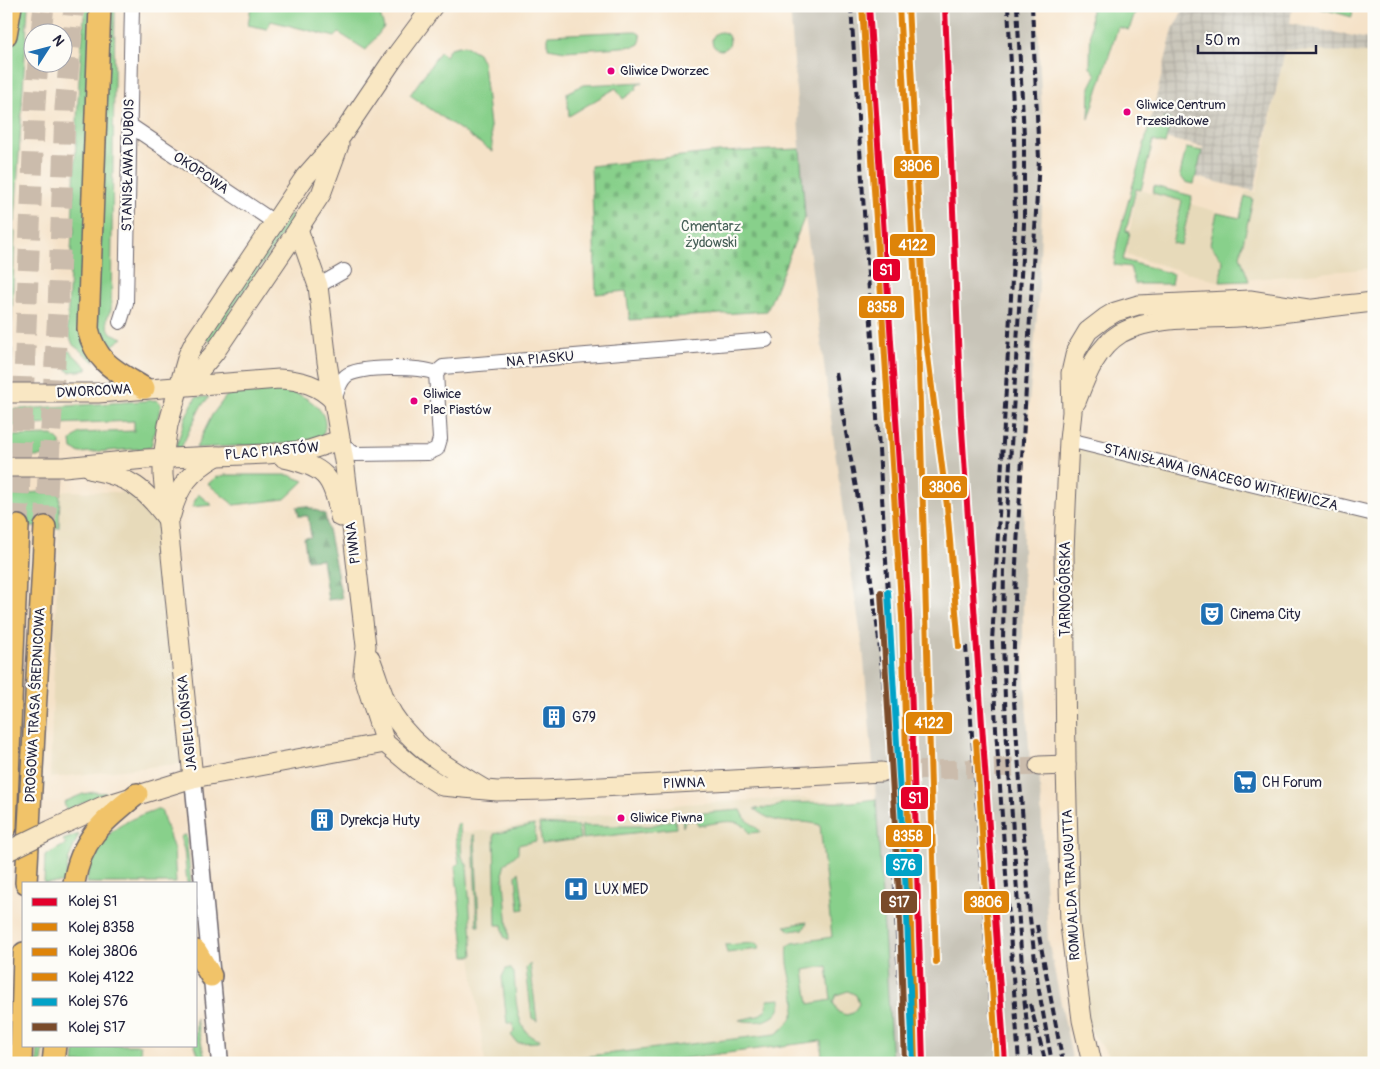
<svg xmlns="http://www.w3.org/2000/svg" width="1380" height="1069" viewBox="0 0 1380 1069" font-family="Pangolin,sans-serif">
	<defs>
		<pattern id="industrial-grid" width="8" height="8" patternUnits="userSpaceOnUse" patternTransform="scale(1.25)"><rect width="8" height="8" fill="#c8c4b8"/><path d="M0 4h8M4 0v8" fill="none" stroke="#aca89f"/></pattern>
		<pattern id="forest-firs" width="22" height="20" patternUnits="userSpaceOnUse" patternTransform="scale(1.25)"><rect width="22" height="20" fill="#6eb277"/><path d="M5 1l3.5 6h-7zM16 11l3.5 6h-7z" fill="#5a9063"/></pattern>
		<pattern id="cemetery-stones" width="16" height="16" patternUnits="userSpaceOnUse" patternTransform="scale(1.25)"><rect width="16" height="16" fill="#88d08b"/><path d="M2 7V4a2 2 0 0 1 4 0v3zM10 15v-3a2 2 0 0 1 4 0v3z" fill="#75b279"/></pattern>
	</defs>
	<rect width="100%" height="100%" fill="#fdfcf7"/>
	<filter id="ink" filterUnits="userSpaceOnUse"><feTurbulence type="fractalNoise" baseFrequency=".02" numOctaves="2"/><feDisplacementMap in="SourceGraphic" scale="10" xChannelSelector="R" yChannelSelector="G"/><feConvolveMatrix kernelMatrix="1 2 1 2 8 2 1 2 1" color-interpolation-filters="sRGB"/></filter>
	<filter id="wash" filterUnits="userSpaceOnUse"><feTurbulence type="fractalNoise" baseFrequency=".0096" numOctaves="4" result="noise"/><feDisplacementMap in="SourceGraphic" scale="20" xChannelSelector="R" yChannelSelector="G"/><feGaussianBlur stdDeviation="1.12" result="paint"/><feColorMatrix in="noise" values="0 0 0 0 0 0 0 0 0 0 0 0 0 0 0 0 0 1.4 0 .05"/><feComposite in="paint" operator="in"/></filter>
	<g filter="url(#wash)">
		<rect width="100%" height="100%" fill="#f5e2c8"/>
		<g fill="#e7daba">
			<polygon points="1285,49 1374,53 1374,268 1220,282 1127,255 1136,189 1240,218 1245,192 1256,192"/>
			<polygon points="1069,440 1120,460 1374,514 1374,1063 1115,1063 1082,1020 1073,955"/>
			<polygon points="60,491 159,493 185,763 50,778"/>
			<polygon points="794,798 852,802 870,1002 821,1041 584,1063 485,1063 455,833 496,830 536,823 683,804"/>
		</g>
		<polygon fill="url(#industrial-grid)" points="1185,6 1292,6 1290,24 1374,40 1374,53 1285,50 1254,191 1196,177 1203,147 1147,134 1173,29"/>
		<polygon fill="#c8c4b8" points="790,6 1037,6 1044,159 1038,304 1029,401 1023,536 1023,646 1030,766 1039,766 1048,939 1073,1063 892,1063 876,799 863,649 848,552 805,216"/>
		<g fill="#88d08b" stroke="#557963" fill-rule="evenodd">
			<polygon points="19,6 28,6 15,222 13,222 13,230 15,231 11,340 6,339 6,85"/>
			<polygon points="85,6 91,6 95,362 73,345 67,329 72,233 74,233 74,225 72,225 79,80"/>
			<path d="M106 6H115L111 310C105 319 106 324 111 333L123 338 106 350 96 324Z"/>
			<polygon points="251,6 377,6 384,27 366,50 339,33 335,37 271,21 267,29 248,25"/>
			<polygon points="1091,6 1137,6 1129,30 1118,27 1089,119 1090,87 1096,75 1090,67"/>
			<polygon points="1312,6 1353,6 1352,17"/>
			<polygon points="634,31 640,34 641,39 639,44 635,46 565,51 548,48 548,35"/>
			<circle cx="721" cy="41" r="9"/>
			<polygon points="464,45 478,53 483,63 493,152 410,95 440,52 445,56 450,48"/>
			<polygon points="643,82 636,86 637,89 623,99 616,88 569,116 567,93 583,85"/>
			<polygon points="1164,118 1171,120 1165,144 1153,141 1141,190 1136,189 1126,231 1130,232 1123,260 1173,274 1171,284 1135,284 1130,267 1114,265 1117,242 1151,120 1163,123"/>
			<polygon points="1186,148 1202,151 1194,184 1185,182 1180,175"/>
			<polygon points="1154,186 1192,196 1181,245 1172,243 1182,201 1153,193"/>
			<polygon points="1245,196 1253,199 1240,256 1249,281 1220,282 1223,261 1210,244 1217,213 1240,218"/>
			<polygon points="291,213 293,218 210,342 205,338"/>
			<polygon points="6,348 12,349 11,375 6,372"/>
			<polygon points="68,350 87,367 87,370 69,372 67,370 66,352"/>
			<path d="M280 390C306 392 340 415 318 442L196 448 212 415 227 395Z"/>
			<polygon points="196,397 209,397 200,408 181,448 176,447 186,416"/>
			<polygon points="157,400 161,405 151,447 148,448 80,453 72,449 71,441 79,433 134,431 134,421 6,426 6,410"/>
			<path d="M53 435 60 442V450C49 461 21 456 6 454V436Z"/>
			<polygon points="225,475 289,475 304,481 285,499 234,505 208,484 215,478"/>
			<polygon points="60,491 59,528 6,526 6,494"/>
			<polygon points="198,494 212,505 192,507"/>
			<polygon points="94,792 107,793 66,810 64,802 83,794"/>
			<path d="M876 799 892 1063H822L821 1041 649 1063H529L776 1034C814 1008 783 981 788 946L793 943 832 937 820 825C792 817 782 830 754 809L775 807 783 803 852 802ZM827 966 831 1000 809 1004 804 970ZM848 991 856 995 859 1004 853 1013 846 1015 838 1012 833 1002 836 995Z"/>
			<path d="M155 810H161L174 850 176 883H86C93 840 115 823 155 810Z"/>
			<path d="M741 810 745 818 761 832 749 833C742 814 714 824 698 826L697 820 685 821 683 827 682 817 701 813Z"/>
			<polygon points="675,819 676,828 582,839 581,826 650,826"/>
			<polygon points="458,823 460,825 462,857 467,865 473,956 465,956 455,866 459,864 455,833"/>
			<polygon points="539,824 578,826 580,839 542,844"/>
			<polygon points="534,825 536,841 518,845 518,853 505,864 503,871 509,940 504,937 502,925 496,925 494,834"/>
			<polygon points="79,834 69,858 65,883 44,883 45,856 66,844 63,840"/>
			<polygon points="184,835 186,835 191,883 187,883 184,850 180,837"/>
			<polygon points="473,835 475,835 479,926 477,926"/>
			<polygon points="519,872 524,909 519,910 516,876"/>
			<polygon points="807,922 804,929 791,931 785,926"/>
			<polygon points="754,943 758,944 759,949 727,953 725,945"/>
			<polygon points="530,964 537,1021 532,1018 526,968"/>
			<path d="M510 968 514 973C516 993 514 1034 539 1040L538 1042 517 1043 511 1035 514 1032 513 1023H507L502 977 506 969Z"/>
			<path d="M781 999C782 1022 756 1024 739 1020L758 1016 766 1010 768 1000Z"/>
			<polygon points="196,1018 196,1019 206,1063 201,1063 195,1045"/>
			<polygon points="38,1045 44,1045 42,1063 37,1063"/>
			<polygon points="76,1045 140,1045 142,1063 74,1063"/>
		</g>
		<polygon fill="url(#forest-firs)" stroke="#486a59" points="306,506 325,514 342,598 328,600 322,559 307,560 304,538 311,537 308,516 299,516 297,507"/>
		<polygon fill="url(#cemetery-stones)" stroke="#557963" points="800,149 805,216 767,311 630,320 626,291 596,294 591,166 718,152"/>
	</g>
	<g filter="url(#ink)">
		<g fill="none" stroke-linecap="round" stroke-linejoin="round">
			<polyline stroke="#cbbcac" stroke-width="19" stroke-dasharray="19 9" stroke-linecap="butt" points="882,772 1039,766"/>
			<g stroke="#cbbcac" stroke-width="21" stroke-dasharray="21 11" stroke-linecap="butt">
				<polyline points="41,32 44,6"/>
				<polyline points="18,526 35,104 38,62"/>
				<polyline points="45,527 58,311 65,108 74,6"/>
			</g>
			<defs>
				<g id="minor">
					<polyline points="128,124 274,222"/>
					<polyline points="318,286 344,271"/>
					<polyline points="120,322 126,303 132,6"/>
					<polyline points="436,373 443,367 766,340"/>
					<path d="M334 401C337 392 339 382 346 376 359 365 420 367 436 373"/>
					<polyline points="340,440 346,448 355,454 428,453 437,449 440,439 436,373"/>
					<polyline points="1069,440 1374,514"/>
				</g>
				<polyline id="tertiary" points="193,778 220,1063"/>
				<g id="secondary">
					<polyline points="298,229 318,286 327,362 345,467 366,646 363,674 385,743 417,770 442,786 497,791 545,790 882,772"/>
					<polyline points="181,386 199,371 215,352 298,229 321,194 339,145"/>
					<path d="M6 393H98L279 379C301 380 319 385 334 401"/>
					<path d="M1076 402C1086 376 1096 348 1121 333 1156 314 1214 320 1253 316 1293 312 1333 306 1374 302"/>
					<path d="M284 458C324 467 333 475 340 517"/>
					<polyline points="6,467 64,467 145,459 267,454 309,450 340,440"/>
					<path d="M92 470C130 477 145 489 168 520"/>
					<path d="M171 515C178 486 191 471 217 456"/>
					<path d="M370 658C376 673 380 688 386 702 406 744 444 765 482 788"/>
					<polyline points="1039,766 1066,765"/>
					<polyline points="193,778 163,475 163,458 168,425 188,355 195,341 305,177 342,135 392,61 433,6"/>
					<polyline points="51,830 103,806 193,778 385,743"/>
					<polyline points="1092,1063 1082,1020 1070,925 1066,765 1064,551 1069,440 1072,412 1071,373 1076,351 1088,331 1105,318 1115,312 1138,305 1250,300 1308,309"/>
				</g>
				<g id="primary">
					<path d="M100 6 88 329C96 363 116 371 144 388"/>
					<polyline points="6,35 11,6"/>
					<polyline points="6,827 18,526"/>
					<polyline points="26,883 45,527"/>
					<path d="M74 883C81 838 104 821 137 794"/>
					<polyline points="196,951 211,976"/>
					<polyline points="21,1063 24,953"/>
					<polyline points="53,1063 55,1045"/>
				</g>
			</defs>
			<use href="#minor" stroke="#6c656c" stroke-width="16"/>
			<use href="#tertiary" stroke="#6c656c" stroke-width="19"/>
			<use href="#secondary" stroke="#6c656c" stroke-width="21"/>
			<use href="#primary" stroke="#6c656c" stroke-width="24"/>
			<use href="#minor" stroke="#fff" stroke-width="14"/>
			<use href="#tertiary" stroke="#fff" stroke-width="16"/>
			<use href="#secondary" stroke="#f9e7c3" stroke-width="19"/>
			<use href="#primary" stroke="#f1c369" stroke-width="21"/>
			<g stroke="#22223b" stroke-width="4" stroke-dasharray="8 4" stroke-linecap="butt">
				<polyline points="851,6 888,592"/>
				<polyline points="1008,6 1014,125 1015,225 992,642 996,729 1019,1063"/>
				<polyline points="1017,6 1024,135 1024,224 1004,566 1003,642 1006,727 1024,996 1031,1063"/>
				<polyline points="1032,6 1039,159 1016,564 1013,687 1030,918 1038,985 1052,1063"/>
				<path d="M835 372C851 462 869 551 879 641 891 755 894 871 899 985"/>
				<polyline points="966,646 994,1063"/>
				<polyline points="1037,925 1063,1063"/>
				<polyline points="1030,1004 1045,1060"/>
			</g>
			<defs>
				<polyline id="secondary-bridge" points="6,852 51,830"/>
			</defs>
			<use href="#secondary-bridge" stroke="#6c656c" stroke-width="21" stroke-linecap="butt"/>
			<use href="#secondary-bridge" stroke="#f9e7c3" stroke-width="19"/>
			<defs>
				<g id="rail-1">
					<polyline points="869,6 909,617 923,1063"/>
					<polyline points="945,6 961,415 1005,1063"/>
				</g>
				<polyline id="rail-2" points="862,6 902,617 915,1063"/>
				<g id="rail-3">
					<polyline points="908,6 925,333 947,506 959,647"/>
					<polyline points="976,741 997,1063"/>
				</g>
				<polyline id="rail-4" points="899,6 918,336 936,962"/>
				<polyline id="rail-5" points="888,592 906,894 913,1063"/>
				<polyline id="rail-6" points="881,592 899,894 905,1063"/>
			</defs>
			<use href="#rail-1" stroke="#fdfcf7" stroke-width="10"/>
			<use href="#rail-2" stroke="#fdfcf7" stroke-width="10"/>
			<use href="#rail-3" stroke="#fdfcf7" stroke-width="10"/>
			<use href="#rail-4" stroke="#fdfcf7" stroke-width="10"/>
			<use href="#rail-5" stroke="#fdfcf7" stroke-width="10"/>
			<use href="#rail-6" stroke="#fdfcf7" stroke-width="10"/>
			<use href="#rail-1" stroke="#e4002b" stroke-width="6"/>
			<use href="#rail-2" stroke="#de8409" stroke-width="6"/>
			<use href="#rail-3" stroke="#de8409" stroke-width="6"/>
			<use href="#rail-4" stroke="#de8409" stroke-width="6"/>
			<use href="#rail-5" stroke="#02a2c7" stroke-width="6"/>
			<use href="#rail-6" stroke="#7a4b2a" stroke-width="6"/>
		</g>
	</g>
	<defs>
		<symbol id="theatre-square" viewBox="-11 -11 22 22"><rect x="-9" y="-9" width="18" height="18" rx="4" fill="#1f6fb2" stroke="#fdfcf7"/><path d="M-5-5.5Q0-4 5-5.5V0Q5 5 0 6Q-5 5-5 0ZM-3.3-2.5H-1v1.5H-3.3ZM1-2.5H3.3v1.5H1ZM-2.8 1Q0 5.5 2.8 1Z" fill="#fff"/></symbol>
		<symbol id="building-square" viewBox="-11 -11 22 22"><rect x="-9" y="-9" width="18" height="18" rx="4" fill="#1f6fb2" stroke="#fdfcf7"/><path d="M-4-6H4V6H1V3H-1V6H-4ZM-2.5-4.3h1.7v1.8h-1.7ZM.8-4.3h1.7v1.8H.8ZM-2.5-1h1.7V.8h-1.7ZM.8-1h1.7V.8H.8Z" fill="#fff"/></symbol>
		<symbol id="supermarket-square" viewBox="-11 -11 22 22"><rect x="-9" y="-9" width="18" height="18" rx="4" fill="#1f6fb2" stroke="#fdfcf7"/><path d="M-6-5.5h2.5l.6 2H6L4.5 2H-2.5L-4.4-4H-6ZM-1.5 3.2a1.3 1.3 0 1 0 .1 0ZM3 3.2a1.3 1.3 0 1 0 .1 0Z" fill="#fff"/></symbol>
		<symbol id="hospital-square" viewBox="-11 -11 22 22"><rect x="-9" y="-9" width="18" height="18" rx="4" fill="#1f6fb2" stroke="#fdfcf7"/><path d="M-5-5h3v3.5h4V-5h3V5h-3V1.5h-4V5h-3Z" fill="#fff"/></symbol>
	</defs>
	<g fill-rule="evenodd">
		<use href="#theatre-square" x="1198" y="600" width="28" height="28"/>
		<use href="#building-square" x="540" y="703" width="28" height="28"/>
		<use href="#supermarket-square" x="1231" y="768" width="28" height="28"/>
		<use href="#building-square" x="308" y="806" width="28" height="28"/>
		<use href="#hospital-square" x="562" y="875" width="28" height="28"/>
	</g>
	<g fill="#e5007d" stroke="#fdfcf7" stroke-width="2">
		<circle cx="611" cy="71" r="4.5"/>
		<circle cx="1127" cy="112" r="4.5"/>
		<circle cx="414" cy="401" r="4.5"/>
		<circle cx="621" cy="818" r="4.5"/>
	</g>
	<g text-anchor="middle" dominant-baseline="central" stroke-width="4.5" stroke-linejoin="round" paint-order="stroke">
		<g font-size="13" fill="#22223b" stroke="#fdfcf7" text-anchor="start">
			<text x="620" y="71">Gliwice Dworzec</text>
			<text x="1136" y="105">Gliwice Centrum<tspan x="1136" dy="16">Przesiadkowe</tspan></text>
			<text x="423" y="394">Gliwice<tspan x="423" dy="16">Plac Piastów</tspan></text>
			<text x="630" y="818">Gliwice Piwna</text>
		</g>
		<g font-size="14" fill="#22223b" stroke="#fdfcf7">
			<text transform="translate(128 165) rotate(-89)">STANISŁAWA DUBOIS</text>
			<text transform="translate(201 173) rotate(34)">OKOPOWA</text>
			<text transform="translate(540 359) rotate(-5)">NA PIASKU</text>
			<text transform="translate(94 391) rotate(-3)">DWORCOWA</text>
			<text transform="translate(272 451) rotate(-5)">PLAC PIASTÓW</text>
			<text transform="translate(1221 477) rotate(14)">STANISŁAWA IGNACEGO WITKIEWICZA</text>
			<text transform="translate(353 543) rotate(-97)">PIWNA</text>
			<text transform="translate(1065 589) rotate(-90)">TARNOGÓRSKA</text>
			<text transform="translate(35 705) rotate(-87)">DROGOWA TRASA ŚREDNICOWA</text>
			<text transform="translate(187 723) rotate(-96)">JAGIELLOŃSKA</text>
			<text transform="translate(684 783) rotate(-2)">PIWNA</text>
			<text transform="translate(1071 885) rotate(-93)">ROMUALDA TRAUGUTTA</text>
		</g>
		<g font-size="14" fill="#465f57" stroke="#fdfcf7">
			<text x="711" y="226">Cmentarz<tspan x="711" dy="16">żydowski</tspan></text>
		</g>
		<g font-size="14" fill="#22223b" stroke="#fdfcf7" text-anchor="start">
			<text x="1230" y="614">Cinema City</text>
			<text x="572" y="717">G79</text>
			<text x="1262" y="782">CH Forum</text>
			<text x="340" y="820">Dyrekcja Huty</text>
			<text x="594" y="889">LUX MED</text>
		</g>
	</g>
	<g stroke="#fdfcf7" stroke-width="2">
		<rect x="893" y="155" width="47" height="24" rx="5" fill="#de8409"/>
		<rect x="889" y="233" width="47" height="24" rx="5" fill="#de8409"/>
		<rect x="872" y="258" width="29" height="24" rx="5" fill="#e4002b"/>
		<rect x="858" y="295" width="47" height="24" rx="5" fill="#de8409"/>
		<rect x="921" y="475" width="47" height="24" rx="5" fill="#de8409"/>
		<rect x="905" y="711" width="48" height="24" rx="5" fill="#de8409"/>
		<rect x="900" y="786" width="29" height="24" rx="5" fill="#e4002b"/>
		<rect x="885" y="824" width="47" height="24" rx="5" fill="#de8409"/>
		<rect x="885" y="853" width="38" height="24" rx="5" fill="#02a2c7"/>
		<rect x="963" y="890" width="47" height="24" rx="5" fill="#de8409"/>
		<rect x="880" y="890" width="38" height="24" rx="5" fill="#7a4b2a"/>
	</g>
	<g font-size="14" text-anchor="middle" font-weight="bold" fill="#fff">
		<text x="916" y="171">3806</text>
		<text x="913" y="250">4122</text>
		<text x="886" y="275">S1</text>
		<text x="882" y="312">8358</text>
		<text x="945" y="492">3806</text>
		<text x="929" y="728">4122</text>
		<text x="915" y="803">S1</text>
		<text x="908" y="841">8358</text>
		<text x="904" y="870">S76</text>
		<text x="986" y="907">3806</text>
		<text x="899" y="907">S17</text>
	</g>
	<rect width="1380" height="1069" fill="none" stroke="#fdfcf7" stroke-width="25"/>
	<rect x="22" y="882" width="175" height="165" fill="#fdfcf7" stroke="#a5a5ac"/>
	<rect x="32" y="898" width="25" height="8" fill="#e4002b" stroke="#a5a5ac"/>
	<text x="68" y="906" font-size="15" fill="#22223b">Kolej S1</text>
	<rect x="32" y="923" width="25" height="8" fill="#de8409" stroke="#a5a5ac"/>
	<text x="68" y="932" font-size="15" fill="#22223b">Kolej 8358</text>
	<rect x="32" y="948" width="25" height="8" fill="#de8409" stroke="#a5a5ac"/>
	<text x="68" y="956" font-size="15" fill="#22223b">Kolej 3806</text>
	<rect x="32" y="973" width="25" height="8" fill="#de8409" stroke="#a5a5ac"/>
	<text x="68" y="982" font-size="15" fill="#22223b">Kolej 4122</text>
	<rect x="32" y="998" width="25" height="8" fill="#02a2c7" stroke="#a5a5ac"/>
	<text x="68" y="1006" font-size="15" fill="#22223b">Kolej S76</text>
	<rect x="32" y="1023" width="25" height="8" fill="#7a4b2a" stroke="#a5a5ac"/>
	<text x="68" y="1032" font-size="15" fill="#22223b">Kolej S17</text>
	<g transform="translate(48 48) rotate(54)"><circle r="24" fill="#fdfcf7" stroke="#a5a5ac"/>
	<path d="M0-4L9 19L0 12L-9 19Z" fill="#1f6fb2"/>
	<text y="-8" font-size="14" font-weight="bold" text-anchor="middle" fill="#22223b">N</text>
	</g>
	<path d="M1198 45v8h118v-8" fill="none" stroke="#22223b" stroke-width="2.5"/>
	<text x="1205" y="45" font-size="15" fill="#22223b" stroke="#fdfcf7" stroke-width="4" paint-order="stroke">50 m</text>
</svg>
